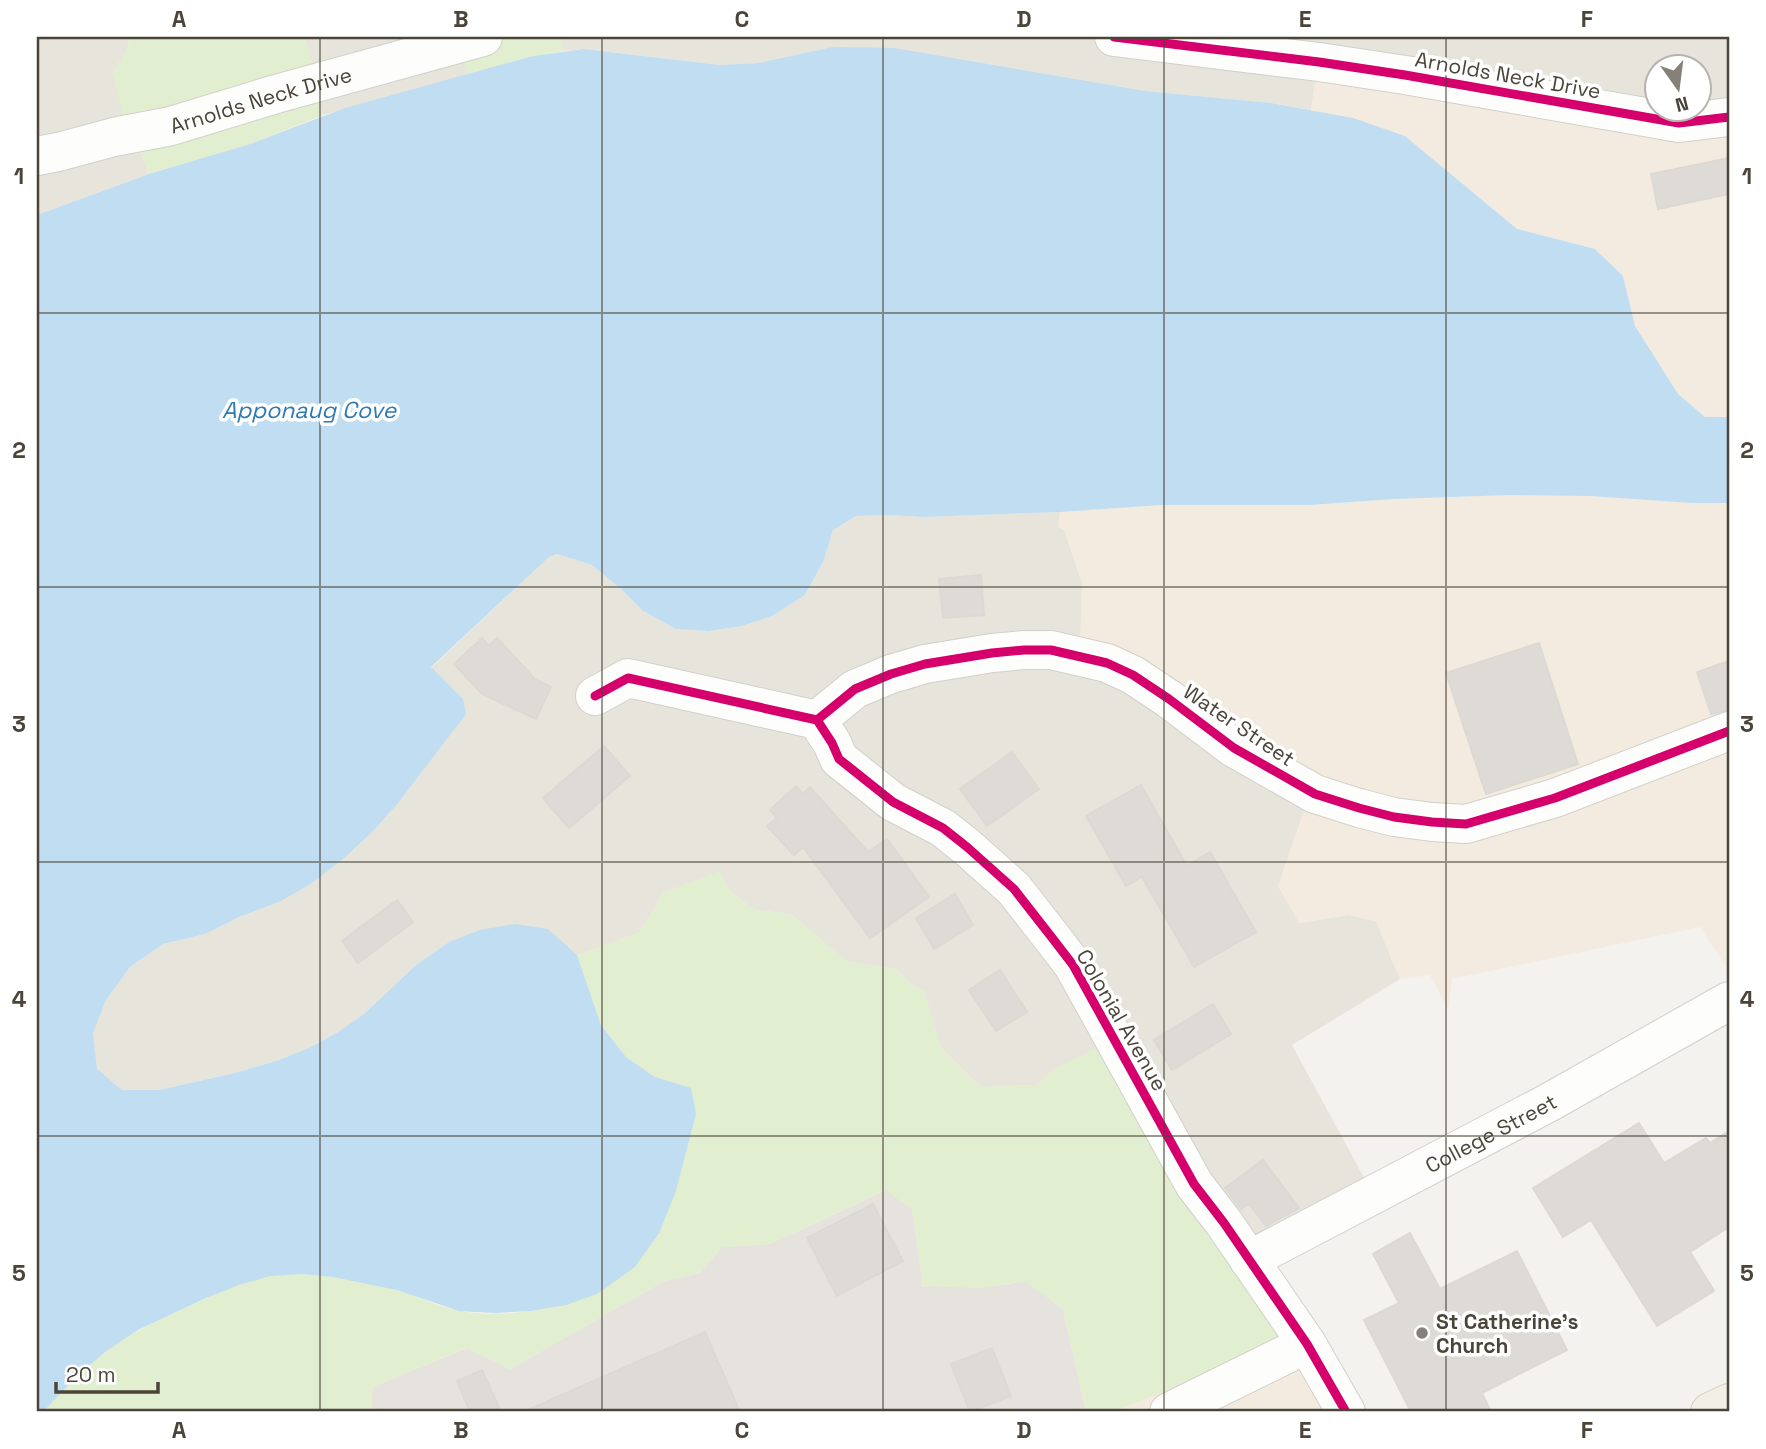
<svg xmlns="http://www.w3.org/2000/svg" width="1766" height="1449" viewBox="0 0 1766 1449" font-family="'Space Grotesk',sans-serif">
	<rect width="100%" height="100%" fill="#f4f2ee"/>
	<g fill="#e7e4dc">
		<polygon points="37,37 129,37 128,48 113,73 134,136 149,174 37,215"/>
		<polygon points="305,37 457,37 469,74 323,115 313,88 318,86"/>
		<polygon points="560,37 1729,37 1729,102 1700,102 1700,66 1658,66 1657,102 1317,70 1311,110 1271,103 1145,91 832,47 759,63 720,65 584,49 564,51"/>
		<polygon points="1060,512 1059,527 1064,530 1082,582 1080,656 1309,795 1299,923 1348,915 1376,921 1400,979 1292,1045 1374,1196 1251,1264 1053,1070 1037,1085 980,1087 941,1048 924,991 909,983 898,970 846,961 791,914 755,910 731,892 664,892 639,933 577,955 547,929 449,942 416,965 364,1014 338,1032 309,1048 279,1060 235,1073 159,1090 122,1090 97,1070 92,1033 106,1000 130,967 163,944 205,934 241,916 463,699 431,668 549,557 557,554 592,565 621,589 643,611 676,629 709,631 742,626 772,616 805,595 824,560 833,530 856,516 892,515 923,517"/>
	</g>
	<g fill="#f3ebdf">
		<polygon points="1317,70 1658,108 1729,102 1729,417 1705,417 1678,394 1635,326 1623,276 1595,249 1517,229 1405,136 1311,110"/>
		<polygon points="1510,495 1590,496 1692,503 1729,503 1729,971 1700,927 1452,979 1448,1010 1430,975 1400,979 1376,921 1347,915 1299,923 1278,886 1309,795 1080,656 1082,582 1064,530 1058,527 1060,512 1161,505 1310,505 1394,499"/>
		<polygon points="1295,1337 1344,1412 1111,1412"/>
	</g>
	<polygon fill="#e6e2de" points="886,1190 912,1209 923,1287 940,1285 981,1288 1026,1281 1063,1309 1086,1412 371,1412 372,1387 467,1348 510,1369 664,1281 700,1273 722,1247 770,1244"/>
	<g fill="#e1eecf">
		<polygon points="129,37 305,37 318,87 313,89 323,115 250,144 149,174 134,136 127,137 113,73 128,48"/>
		<polygon points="457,37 560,37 564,51 533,56 469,74"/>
		<path d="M720 871 731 892 755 910 791 914 846 961 898 970 909 983 924 991 941 1048 980 1087 1037 1085 1052 1070 1107 1043 1295 1337 1275 1347 1112 1412H1086L1063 1309 1025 1281 981 1288 939 1287V1285L923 1287 912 1209 885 1190 770 1244 722 1247 700 1273 664 1281 510 1369 466 1348 373 1387 371 1412H43C63 1391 82 1370 104 1353 127 1335 153 1323 179 1311 208 1298 237 1283 268 1276 288 1272 312 1274 332 1277 354 1280 379 1284 400 1291 420 1297 441 1308 461 1311 506 1319 554 1309 597 1294L690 1088 655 1077 626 1057 601 1025 577 955 639 933 664 892Z"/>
	</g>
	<polygon fill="#c0ddf1" points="832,47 894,48 1145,91 1271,103 1353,118 1405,136 1517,229 1595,249 1623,276 1635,326 1678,394 1705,417 1729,417 1729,503 1692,503 1590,496 1510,495 1394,499 1310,505 1161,505 1060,512 923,517 892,515 856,516 833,530 824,560 805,595 772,616 742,626 709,631 676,629 643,611 621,589 592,565 557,554 549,557 431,667 463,699 466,714 398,803 373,831 343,859 312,883 281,901 241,916 205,934 163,944 130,967 106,1000 93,1033 97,1069 122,1090 159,1090 235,1073 279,1060 309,1048 338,1032 364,1014 416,965 449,942 480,930 515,924 548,929 577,955 601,1025 626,1057 655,1077 691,1088 696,1114 675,1194 659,1233 635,1267 597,1294 566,1305 531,1311 494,1313 459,1311 397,1290 333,1277 302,1274 270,1276 239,1285 206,1298 138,1330 105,1352 77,1376 43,1412 37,1412 37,215 149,174 250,144 345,108 533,56 584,49 720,65 759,63"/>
	<g fill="#dedbd6" stroke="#dcd9d4" stroke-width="2">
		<polygon points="1729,158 1729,194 1658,209 1651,174"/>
		<polygon points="981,575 984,615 943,618 939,579"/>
		<polygon points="482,638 489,646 497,638 536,680 551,687 536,719 482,694 454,664"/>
		<polygon points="1539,643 1578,764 1486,794 1446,673"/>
		<polygon points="1729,661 1729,710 1711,714 1697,672"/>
		<polygon points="604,746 630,776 569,828 543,798"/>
		<polygon points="1012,752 1039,789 987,826 960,789"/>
		<polygon points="1141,785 1187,866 1210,852 1256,932 1194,967 1142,877 1126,886 1086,816"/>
		<polygon points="796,786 803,794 810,787 868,852 887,839 929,897 870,938 803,847 794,855 767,826 777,818 770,810"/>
		<polygon points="955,894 973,925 934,949 916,918"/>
		<polygon points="397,900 413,922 358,963 342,941"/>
		<polygon points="1000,970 1027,1012 996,1031 969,990"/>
		<polygon points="1213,1004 1231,1034 1172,1070 1154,1040"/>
		<polygon points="1639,1123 1664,1163 1706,1138 1710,1143 1729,1131 1729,1227 1690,1252 1714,1291 1657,1326 1591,1220 1563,1237 1533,1188"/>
		<polygon points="1263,1160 1299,1208 1266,1226 1249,1204 1241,1209 1225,1188"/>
		<polygon points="873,1204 903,1261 837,1296 807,1238"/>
		<polygon points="1410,1233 1440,1289 1517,1251 1567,1350 1482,1393 1491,1412 1411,1412 1364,1320 1399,1303 1373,1254"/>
		<polygon points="705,1332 740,1412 523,1412"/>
		<polygon points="992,1348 1011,1396 970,1412 951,1364"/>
		<polygon points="482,1370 501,1412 470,1412 457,1381"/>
	</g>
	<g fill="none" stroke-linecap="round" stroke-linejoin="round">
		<defs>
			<g id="minor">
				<polyline points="1114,37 1319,62 1405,75 1679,123 1729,117"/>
				<path id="s1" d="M37 156 58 152 114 137 171 126 276 94 483 37"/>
				<polyline points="595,696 628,678 817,720 832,743 839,759 893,802 943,828 967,847 1014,889 1053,939 1073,965 1194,1184 1224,1223 1307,1344 1346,1412"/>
				<polyline points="817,720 855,689 891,674 925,664 992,653 1024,650 1051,650 1107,663 1133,675 1169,699 1234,748 1315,794 1359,808 1394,817 1432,822 1466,824 1555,798 1729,731"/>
				<path id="s2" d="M1249 1260 1548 1103 1729 1001"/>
				<polyline points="1169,1412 1307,1344"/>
			</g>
			<polyline id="major" points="1710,1412 1729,1403"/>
		</defs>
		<use href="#minor" stroke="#d2d0cb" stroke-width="40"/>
		<use href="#major" stroke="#d6cebb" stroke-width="40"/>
		<use href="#minor" stroke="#fdfdfc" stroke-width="38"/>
		<use href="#major" stroke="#f2efe6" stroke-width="38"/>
		<defs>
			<g id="cycleway">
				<polyline points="1114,37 1319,62 1405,75 1679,123 1729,117"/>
				<polyline points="595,696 628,678 817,720 832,743 839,759 893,802 943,828 967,847 1014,889 1053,939 1073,965 1194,1184 1224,1223 1307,1344 1346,1412"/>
				<polyline points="817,720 855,689 891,674 925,664 992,653 1024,650 1051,650 1107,663 1133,675 1169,699 1234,748 1315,794 1359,808 1394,817 1432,822 1466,824 1555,798 1729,731"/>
			</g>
		</defs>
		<use href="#cycleway" stroke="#fff" stroke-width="13"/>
		<use href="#cycleway" stroke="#d6006c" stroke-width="9"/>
	</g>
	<path fill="none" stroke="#4b4439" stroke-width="2" stroke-opacity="0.55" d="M320 37V1412M602 37V1412M883 37V1412M1164 37V1412M1446 37V1412M37 313H1729M37 587H1729M37 862H1729M37 1136H1729"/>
	<circle fill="#868178" stroke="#fff" stroke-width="2.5" cx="1422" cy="1333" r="7"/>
	<g text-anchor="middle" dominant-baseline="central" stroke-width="7" stroke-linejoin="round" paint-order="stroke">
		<g font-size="21" fill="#4b4439" stroke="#fff">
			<text transform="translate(1508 75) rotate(10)">Arnolds Neck Drive</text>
			<text stroke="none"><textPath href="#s1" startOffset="231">Arnolds Neck Drive</textPath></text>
			<text transform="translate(1239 725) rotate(34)">Water Street</text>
			<text transform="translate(1122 1020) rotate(60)">Colonial Avenue</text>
			<text stroke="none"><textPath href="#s2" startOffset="273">College Street</textPath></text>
		</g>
		<g font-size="21" font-weight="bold" fill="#4b4439" stroke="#fff" text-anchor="start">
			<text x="1436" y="1321">St Catherine's<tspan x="1436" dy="24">Church</tspan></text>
		</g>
		<g font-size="23" font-style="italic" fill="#2e7ab2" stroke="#fff">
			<text x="309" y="410">Apponaug Cove</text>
		</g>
	</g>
	<rect width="1766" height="1449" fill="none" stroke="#ffffff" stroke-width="77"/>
	<g transform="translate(1678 88) rotate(166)"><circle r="33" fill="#ffffff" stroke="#b7b4b0" stroke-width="2"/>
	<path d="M0-5L12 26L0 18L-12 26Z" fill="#868178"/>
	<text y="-10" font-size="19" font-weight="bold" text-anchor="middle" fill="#4b4439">N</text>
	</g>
	<path d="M56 1382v10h102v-10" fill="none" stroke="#4b4439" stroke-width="3.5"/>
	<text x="66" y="1382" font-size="21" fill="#4b4439" stroke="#ffffff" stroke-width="5" paint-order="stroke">20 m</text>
	<rect x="38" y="38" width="1690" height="1372" fill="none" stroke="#4b4439" stroke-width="2.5"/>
	<g font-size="23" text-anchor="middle" font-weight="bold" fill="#4b4439">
		<text x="179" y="27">A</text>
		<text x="461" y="27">B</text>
		<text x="742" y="27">C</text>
		<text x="1024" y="27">D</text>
		<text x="1305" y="27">E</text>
		<text x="1587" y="27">F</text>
		<text x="19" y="184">1</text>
		<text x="1747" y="184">1</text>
		<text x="19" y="458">2</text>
		<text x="1747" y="458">2</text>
		<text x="19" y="732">3</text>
		<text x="1747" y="732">3</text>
		<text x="19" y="1007">4</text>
		<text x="1747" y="1007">4</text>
		<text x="19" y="1281">5</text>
		<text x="1747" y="1281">5</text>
		<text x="179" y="1438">A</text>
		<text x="461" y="1438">B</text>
		<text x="742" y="1438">C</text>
		<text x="1024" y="1438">D</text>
		<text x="1305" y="1438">E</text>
		<text x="1587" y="1438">F</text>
	</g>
</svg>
